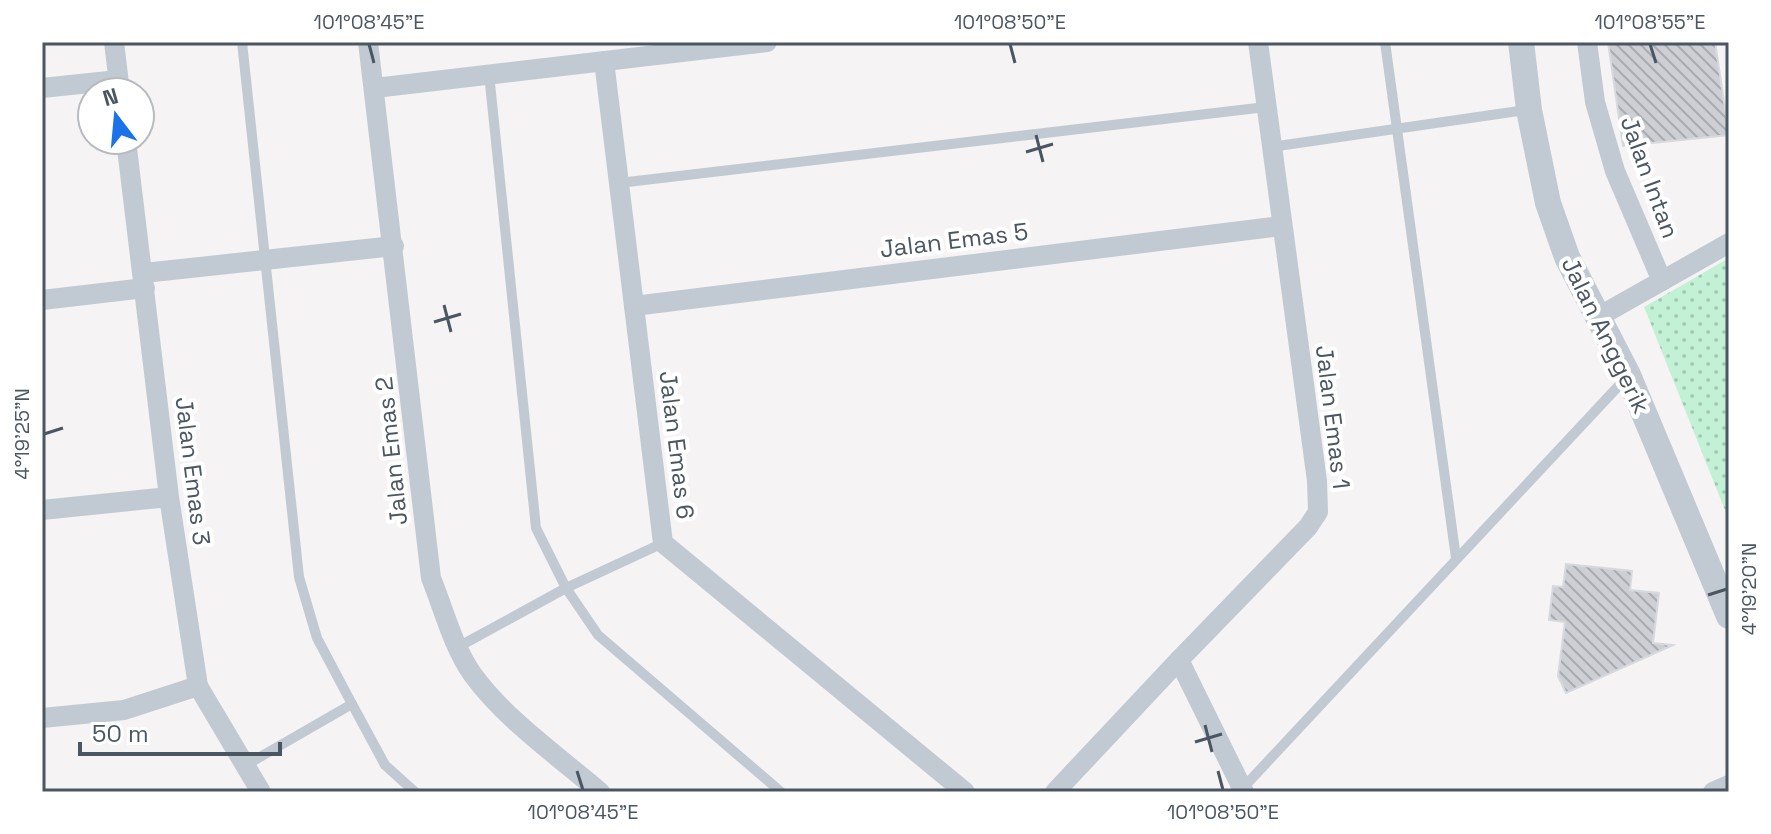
<svg xmlns="http://www.w3.org/2000/svg" width="1771" height="834" viewBox="0 0 1771 834" font-family="'Space Grotesk',sans-serif">
	<defs>
		<pattern id="park-dots" width="8" height="8" patternUnits="userSpaceOnUse" patternTransform="scale(2)"><rect width="8" height="8" fill="#c3f1d5"/><path d="M2 2h.1M6 6h.1" fill="none" stroke="#a0c6b0" stroke-width="1.8" stroke-linecap="round"/></pattern>
		<pattern id="building-back-hatch" width="6" height="6" patternUnits="userSpaceOnUse" patternTransform="scale(2)"><rect width="6" height="6" fill="#cdcfd5"/><path d="M-1 5l2 2M0 0l6 6M5-1l2 2" fill="none" stroke="#a8abb0"/></pattern>
	</defs>
	<rect width="100%" height="100%" fill="#f5f3f3"/>
	<polygon fill="url(#park-dots)" points="1729,258 1729,520 1644,307"/>
	<g fill="url(#building-back-hatch)" stroke="#d7d9de" stroke-width="2">
		<polygon points="1608,42 1715,42 1729,135 1623,146"/>
		<polygon points="1566,564 1632,571 1630,590 1659,593 1653,643 1673,645 1566,693 1558,676 1565,622 1549,620 1553,586 1563,587"/>
	</g>
	<g fill="none" stroke-linecap="round" stroke-linejoin="round">
		<g stroke="#c1cad2" stroke-width="10">
			<polyline points="242,42 299,577 317,638 352,704 385,765 415,792"/>
			<polyline points="1385,42 1456,558"/>
			<polyline points="489,74 536,528 566,588 598,635 781,792"/>
			<polyline points="1271,147 1526,110"/>
			<polyline points="619,183 1266,107"/>
			<polyline points="458,647 566,588 663,543"/>
			<polyline points="246,765 352,704"/>
			<polyline points="1242,789 1626,378"/>
		</g>
		<g stroke="#c1cad2" stroke-width="20">
			<polyline points="114,42 120,92"/>
			<path d="M368 42 431 578C444 610 453 647 473 675 505 719 559 757 600 792"/>
			<polyline points="1587,42 1595,102 1615,171 1662,281"/>
			<polyline points="604,61 663,543 965,792"/>
			<polyline points="42,88 118,80"/>
			<polyline points="375,88 767,42"/>
			<polyline points="126,140 169,497 198,686 261,792"/>
			<polyline points="144,273 394,246"/>
			<polyline points="42,300 145,288"/>
			<polyline points="634,306 1281,226"/>
			<polyline points="1598,317 1729,243"/>
			<polyline points="42,510 169,497"/>
			<polyline points="1179,660 1244,792"/>
			<polyline points="42,718 124,710 198,686"/>
			<polyline points="1055,792 1179,660 1308,527 1318,512 1317,481 1258,42"/>
			<polyline points="1713,792 1729,785"/>
		</g>
		<polyline stroke="#c1cad2" stroke-width="26" points="1521,42 1529,110 1548,203 1567,257 1628,375 1729,616"/>
	</g>
	<path fill="none" stroke="#4a5661" stroke-width="3" d="M369 44 374 63M1010 44 1015 63M1650 44 1656 63M1036 135 1043 162M1026 152 1053 144M444 305 451 332M434 322 461 314M44 434 63 428M1708 595 1727 589M1205 725 1212 752M1195 742 1222 734M577 771 583 790M1218 771 1223 790"/>
	<g text-anchor="middle" dominant-baseline="central" stroke-width="8" stroke-linejoin="round" paint-order="stroke">
		<g font-size="24" fill="#4a5661" stroke="#fff">
			<text transform="translate(1650 177) rotate(70)">Jalan Intan</text>
			<text transform="translate(954 240) rotate(-7)">Jalan Emas 5</text>
			<text transform="translate(1606 335) rotate(64)">Jalan Anggerik</text>
			<text transform="translate(1333 417) rotate(83)">Jalan Emas 1</text>
			<text transform="translate(677 445) rotate(83)">Jalan Emas 6</text>
			<text transform="translate(391 451) rotate(-96)">Jalan Emas 2</text>
			<text transform="translate(193 471) rotate(83)">Jalan Emas 3</text>
		</g>
	</g>
	<rect width="1771" height="834" fill="none" stroke="#ffffff" stroke-width="88"/>
	<g transform="translate(116 116) rotate(344)"><circle r="38" fill="#ffffff" stroke="#b7bbc0" stroke-width="2"/>
	<path d="M0-6L14 30L0 20L-14 30Z" fill="#1a73e8"/>
	<text y="-12" font-size="22" font-weight="bold" text-anchor="middle" fill="#4a5661">N</text>
	</g>
	<path d="M80 742v12h200v-12" fill="none" stroke="#4a5661" stroke-width="4"/>
	<text x="92" y="742" font-size="24" fill="#4a5661" stroke="#ffffff" stroke-width="6" paint-order="stroke">50 m</text>
	<rect x="44" y="44" width="1683" height="746" fill="none" stroke="#4a5661" stroke-width="3"/>
	<g font-size="20" text-anchor="middle" fill="#4a5661">
		<text x="369" y="29">101°08'45"E</text>
		<text x="1010" y="29">101°08'50"E</text>
		<text x="1650" y="29">101°08'55"E</text>
		<text transform="translate(22 434) rotate(-90)" y="7">4°19'25"N</text>
		<text transform="translate(1749 589) rotate(-90)" y="7">4°19'20"N</text>
		<text x="583" y="819">101°08'45"E</text>
		<text x="1223" y="819">101°08'50"E</text>
	</g>
</svg>
